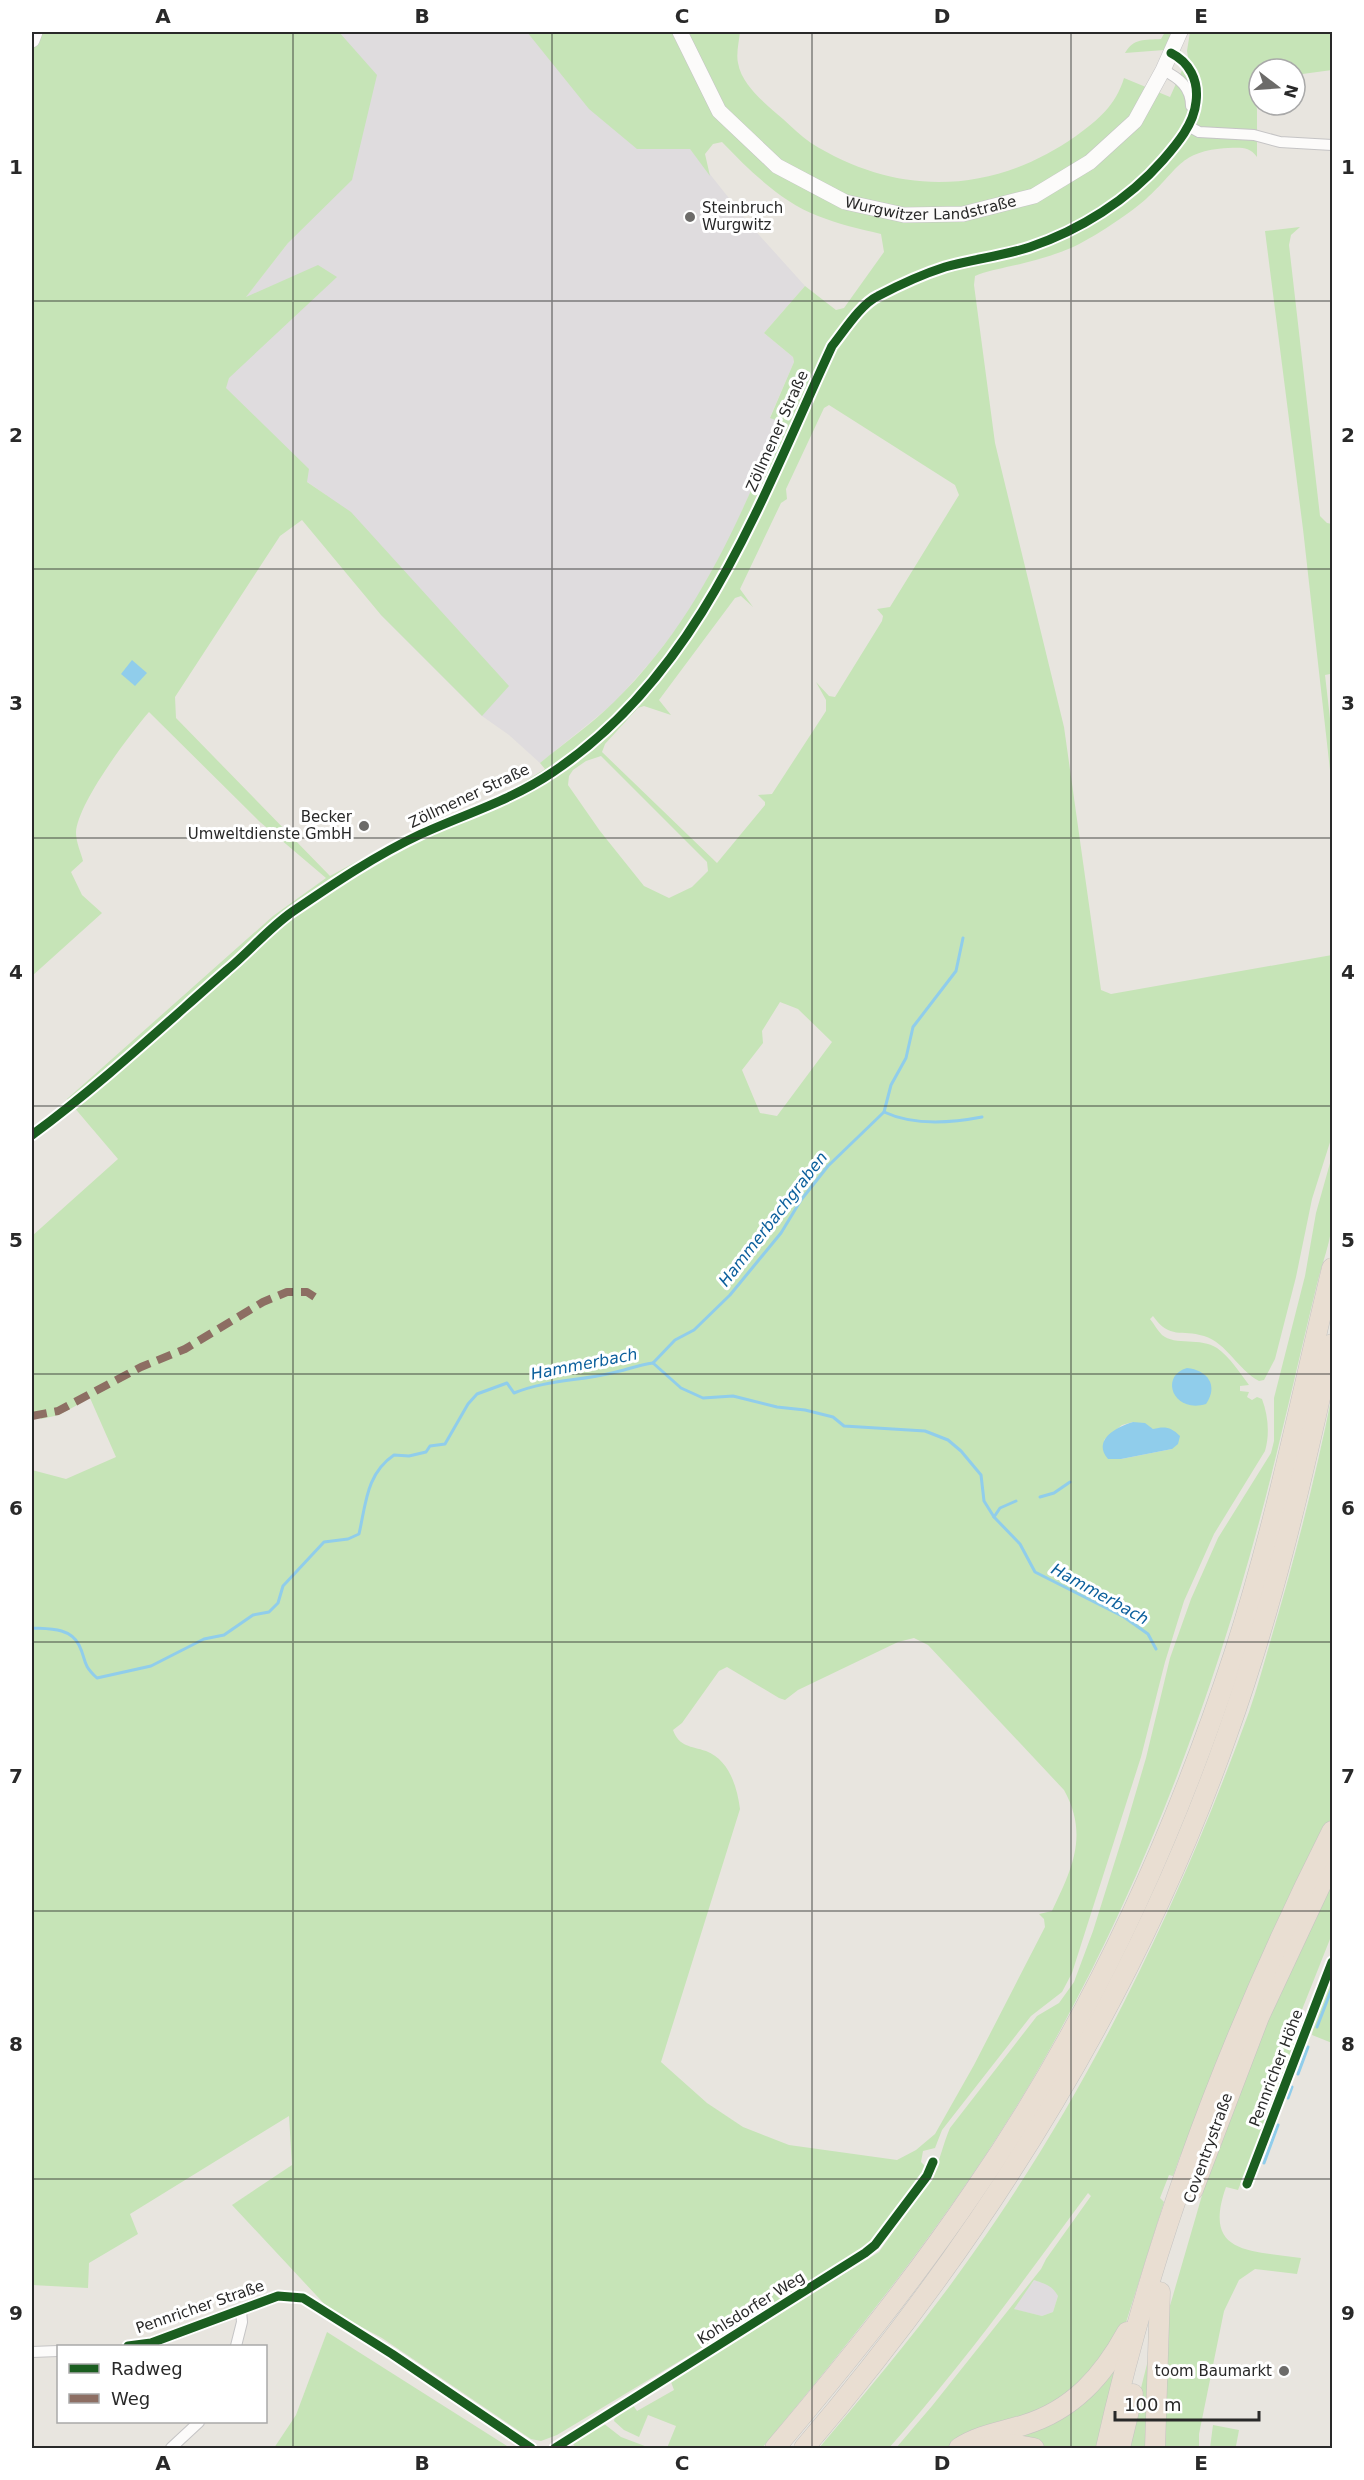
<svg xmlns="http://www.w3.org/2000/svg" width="1364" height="2480" viewBox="0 0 1364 2480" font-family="'DejaVu Sans',sans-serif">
	<rect width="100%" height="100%" fill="#e8e5df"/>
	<g fill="#dfdcde">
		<polygon points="339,32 627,32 690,149 751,226 805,286 764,333 793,357 794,362 770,417 782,422 729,540 688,614 653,659 614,703 540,763 509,735 482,716 381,615 326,495 218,420 245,298 288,243"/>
		<polygon points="1034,2280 1051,2285 1056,2291 1058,2296 1053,2312 1042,2316 1013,2309"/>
	</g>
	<g fill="#c6e4b7" fill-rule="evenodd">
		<path d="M32 32H339L377 75 352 180 288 243 246 297 318 265 337 277 229 378 226 388 309 469 307 482 351 512 509 686 482 716 381 615 302 520 280 536 175 697 176 718 330 876 422 826 506 793 545 769 540 763C564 743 592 724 614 702 697 621 736 526 781 422L770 418 794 362 793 357 764 333 805 286 836 310 844 308 884 252 881 234C860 229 838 224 818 216 780 201 750 171 722 142L713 144 705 154 710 176 690 149H637L589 109 527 32H740C739 41 736 54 738 63 742 86 766 104 783 119 792 127 801 136 811 143 897 197 992 195 1076 136 1098 120 1116 105 1124 78L1170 97 1188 57 1187 51 1190 32H1332V70L1295 75V69H1259V79L1253 80 1257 110V157C1249 146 1240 148 1228 148 1178 151 1179 170 1146 199 1130 213 1100 233 1081 243 1063 253 1031 262 1011 266 999 269 986 271 975 276L974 285 995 443 1064 727 1101 990 1111 994 1332 955 1331 1139 1312 1199 1296 1277 1275 1359 1264 1380 1259 1381C1238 1370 1227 1343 1204 1336 1181 1329 1170 1340 1153 1316L1150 1319C1154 1324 1158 1331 1162 1335 1175 1346 1201 1337 1217 1348 1230 1357 1240 1373 1249 1385L1240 1386V1391L1249 1392 1247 1397 1252 1400 1257 1397 1262 1399C1268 1415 1270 1434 1265 1451L1214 1534 1184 1601 1165 1662 1141 1757 1072 1973 1062 1992 1031 2016 942 2130 935 2148 923 2151 921 2162 926 2167 927 2172 873 2241 703 2347 557 2435 541 2441 531 2439 382 2338 330 2310 232 2205 292 2165 289 2116 130 2214 138 2234 89 2263 88 2288 32 2285V1470L66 1479 116 1457 90 1398 59 1415 41 1419 42 1415 32 1416V1236L118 1159 67 1099 273 916 326 878 260 822 149 712C129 735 77 804 76 833 76 842 81 853 83 861L71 872 82 895 102 913 32 976ZM829 405 955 485 959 495 890 607 877 609 883 616 882 621 835 697 829 696 816 682 826 700V711L772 794 758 795 765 802V805L717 863 602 752 605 744 638 708 644 706 671 715 659 700 735 598 741 596 753 607 740 589 781 503 787 499 786 489 824 408ZM601 756 707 862 708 871 692 887 669 898 644 886 600 831 568 785 569 776 573 770 586 761ZM780 1002 798 1009 832 1042 777 1116 760 1113 742 1070 763 1043 762 1031ZM1133 1422 1153 1429 1172 1449 1121 1459H1108L1104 1440 1122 1425ZM914 1638 928 1645 1064 1790C1089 1835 1072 1869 1052 1911L1039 1914 1044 1919 1045 1927 974 2065 935 2134 916 2150 897 2160 789 2145 743 2127 707 2103 661 2062 740 1809C737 1786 729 1760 706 1751 691 1746 679 1747 673 1730L682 1723 719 1671 727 1667 779 1698 785 1700 798 1690 898 1642Z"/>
		<path d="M1165 32H1172L1164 50 1125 53C1133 38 1145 40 1161 39Z"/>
		<polygon points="1300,227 1291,235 1289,245 1320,516 1327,523 1332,524 1332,692 1330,674 1325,675 1332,736 1332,788 1303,529 1265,231"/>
		<path d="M1332 1156C1332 1177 1334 1199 1332 1221 1331 1242 1322 1263 1317 1284 1305 1333 1294 1382 1282 1431 1230 1652 1154 1866 1042 2063 963 2202 863 2326 762 2448H667L676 2426 648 2415 639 2437 624 2430 614 2421 615 2416 633 2405 637 2411 674 2390 671 2382 879 2252 933 2175C940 2160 943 2144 950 2128L1037 2016 1059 2003 1074 1982 1093 1931 1126 1826 1146 1758 1170 1658 1191 1599 1218 1538 1271 1453 1274 1441V1398L1305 1276 1316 1213Z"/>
		<path d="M1332 1395V1819L1294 1894 1191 2138 1180 2156 1173 2176 1169 2175 1160 2198 1164 2202 1123 2332 1066 2400 950 2448H896L932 2406 1041 2269 1046 2259 1091 2196 1088 2193C1024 2280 961 2367 889 2448H819C873 2384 926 2321 974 2252 1091 2087 1180 1902 1249 1712 1258 1686 1265 1659 1273 1632 1296 1554 1316 1475 1332 1395ZM1034 2280C1045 2284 1052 2285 1058 2296L1053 2312 1042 2316 1014 2309Z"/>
		<path d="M1332 1873V1934L1290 2040 1295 2046 1238 2190 1226 2187C1202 2255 1250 2250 1301 2258L1297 2274 1255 2269 1239 2280 1224 2311 1199 2434V2448H1159L1167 2316 1223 2123Z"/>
		<polygon points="1332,1978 1332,2043 1312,2035 1313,2028"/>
		<polygon points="327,2332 507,2446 510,2448 274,2448 296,2415"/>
		<polygon points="1155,2332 1151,2448 1126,2448"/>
		<polygon points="1122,2350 1103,2448 1043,2448 973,2444 1027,2429"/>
		<polygon points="603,2423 621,2437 650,2448 576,2448 571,2441 578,2441"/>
		<polygon points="1213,2425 1239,2430 1236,2446 1250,2448 1210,2448"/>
	</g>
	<g fill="#90cdeb">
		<polygon points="132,660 147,673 135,686 121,674"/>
		<path d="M1187 1368C1207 1370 1219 1385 1206 1404 1173 1414 1159 1376 1187 1368Z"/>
		<path d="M1133 1422 1145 1423 1153 1429C1165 1426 1171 1427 1180 1436L1178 1444 1172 1449 1121 1459H1108C1092 1440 1116 1427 1133 1422Z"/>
	</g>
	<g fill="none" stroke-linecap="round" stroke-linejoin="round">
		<g stroke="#90cdeb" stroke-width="3">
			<path d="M884 1112C914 1126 951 1123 982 1117"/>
			<polyline points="653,1363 675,1340 694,1330 730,1295 781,1233 801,1200 828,1166 884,1112 891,1085 906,1058 913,1027 956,971 963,938"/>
			<polyline points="1040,1497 1054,1493 1070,1482"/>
			<polyline points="994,1517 1000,1508 1016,1501"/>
			<path d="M32 1628C48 1629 70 1627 79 1645 87 1661 81 1663 97 1678L151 1666 204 1639 224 1635 253 1615 269 1612 278 1603 283 1586 324 1542 348 1539 359 1534C366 1504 366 1474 394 1455L409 1456 426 1452 430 1446 445 1444 468 1404 477 1394 507 1383 514 1393C546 1380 579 1381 612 1373 626 1370 638 1365 653 1363L681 1388 703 1398 733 1396 777 1407 805 1410 833 1417 844 1426 925 1431 948 1440 961 1451 981 1475 984 1501 994 1517 1020 1544 1035 1572 1124 1617 1148 1634 1156 1649"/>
			<polyline points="1317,2027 1332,1988"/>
			<polyline points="1298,2074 1308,2047"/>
			<polyline points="1288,2098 1292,2087"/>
			<polyline points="1264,2163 1278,2125"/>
		</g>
		<defs>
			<g id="street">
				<path d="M1163 70C1179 78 1191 87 1191 106"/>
				<polyline points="1188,126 1199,132 1254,135 1280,142 1332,145"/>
				<path d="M32 1135C100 1085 163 1026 227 970 249 952 268 929 292 912 333 884 376 855 421 834 465 814 512 800 553 772 701 673 760 501 832 346 844 331 861 304 878 296 899 285 923 274 945 267 973 259 1003 256 1030 247 1080 230 1128 200 1163 160 1177 144 1194 124 1196 102 1199 80 1189 62 1171 53"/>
				<polyline points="1247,2184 1332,1962"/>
				<polyline points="128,2346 151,2343 278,2296 303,2298 392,2354 531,2448"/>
				<polyline points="236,2346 242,2322 241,2311"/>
				<polyline points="32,2352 58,2351"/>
				<polyline points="171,2448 199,2422"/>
				<polyline points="555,2448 865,2253 875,2245 927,2176 933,2162"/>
			</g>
			<g id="secondary">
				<path id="s1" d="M680 32 719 111 777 166 845 202 904 215 963 214 1034 196 1090 162 1135 121 1163 70 1180 32"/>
				<polyline points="32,40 35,32"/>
			</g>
			<g id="highway">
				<polyline points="1193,2190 1259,2017 1332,1861"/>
				<path d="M775 2448C845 2365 913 2281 974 2191 1087 2027 1172 1843 1234 1654 1275 1528 1301 1397 1332 1268"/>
				<path d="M804 2448C985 2236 1134 1999 1227 1735 1273 1607 1303 1476 1332 1344"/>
				<path d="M959 2448C979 2435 1001 2432 1024 2425 1073 2410 1103 2376 1127 2332"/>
				<polyline points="982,2448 1010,2444 1034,2448"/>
				<path d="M1106 2448C1154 2233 1233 2027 1332 1831"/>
				<polyline points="1120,2448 1133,2394"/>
				<polyline points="1155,2448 1160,2292"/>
			</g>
		</defs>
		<use href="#street" stroke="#c5c4c5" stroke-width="12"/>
		<use href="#secondary" stroke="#c5c4c5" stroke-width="16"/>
		<use href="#highway" stroke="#c4c3c1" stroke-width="21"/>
		<use href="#street" stroke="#fcfbfa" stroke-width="10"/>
		<use href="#secondary" stroke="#fcfbfa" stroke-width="15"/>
		<use href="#highway" stroke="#e9ded2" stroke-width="20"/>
		<polyline stroke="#8d6e63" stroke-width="8" stroke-dasharray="15 8" stroke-linecap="butt" points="32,1416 58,1411 141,1367 185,1349 263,1302 287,1292 307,1292 321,1301"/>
		<defs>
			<g id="cycleway">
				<path d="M32 1135C100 1085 163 1026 227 970 249 952 268 929 292 912 333 884 376 855 421 834 465 814 512 800 553 772 701 673 760 501 832 346 844 331 861 304 878 296 899 285 923 274 945 267 973 259 1003 256 1030 247 1080 230 1128 200 1163 160 1177 144 1194 124 1196 102 1199 80 1189 62 1171 53"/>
				<polyline points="1247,2184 1332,1962"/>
				<polyline points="128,2346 151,2343 278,2296 303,2298 392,2354 531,2448"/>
				<polyline points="555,2448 865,2253 875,2245 927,2176 933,2162"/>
			</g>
		</defs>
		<use href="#cycleway" stroke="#fff" stroke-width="13"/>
		<use href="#cycleway" stroke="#1b5e20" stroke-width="9"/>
	</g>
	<path fill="none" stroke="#292929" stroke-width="1.5" stroke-opacity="0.55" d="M293 32V2448M552 32V2448M812 32V2448M1071 32V2448M32 301H1332M32 569H1332M32 838H1332M32 1106H1332M32 1374H1332M32 1642H1332M32 1911H1332M32 2179H1332"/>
	<g fill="#6c6b69" stroke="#fff" stroke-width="2">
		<circle cx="690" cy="217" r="6"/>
		<circle cx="364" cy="826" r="6"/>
		<circle cx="1284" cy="2371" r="6"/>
	</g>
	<g text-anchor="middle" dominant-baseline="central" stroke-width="6" stroke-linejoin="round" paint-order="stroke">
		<g font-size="15" fill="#292929" stroke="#fff">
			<text stroke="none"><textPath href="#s1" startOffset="332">Wurgwitzer Landstraße</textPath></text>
			<text transform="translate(777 431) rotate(-66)">Zöllmener Straße</text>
			<text transform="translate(469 796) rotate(-25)">Zöllmener Straße</text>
			<text transform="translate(1276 2068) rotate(-69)">Pennricher Höhe</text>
			<text transform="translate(1208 2148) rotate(-70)">Coventrystraße</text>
			<text transform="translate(200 2307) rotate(-19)">Pennricher Straße</text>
			<text transform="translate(751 2308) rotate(-32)">Kohlsdorfer Weg</text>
		</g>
		<g font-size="15" fill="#292929" stroke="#fff" text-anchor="end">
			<text x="702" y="208" text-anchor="start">Steinbruch<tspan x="702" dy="17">Wurgwitz</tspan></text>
			<text x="352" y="817">Becker<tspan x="352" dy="17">Umweltdienste GmbH</tspan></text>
			<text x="1272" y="2371">toom Baumarkt</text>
		</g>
		<g font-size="16" font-style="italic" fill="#0b5f9c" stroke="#fff">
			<text transform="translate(773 1219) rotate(-52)">Hammerbachgraben</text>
			<text transform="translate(584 1364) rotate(-11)">Hammerbach</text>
			<text transform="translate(1100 1594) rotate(29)">Hammerbach</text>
		</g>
	</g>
	<rect width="1364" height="2480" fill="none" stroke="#ffffff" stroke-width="66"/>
	<rect x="57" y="2345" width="210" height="78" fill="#ffffff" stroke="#a9a9a9" stroke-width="1.5"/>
	<rect x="69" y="2364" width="30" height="9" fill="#1b5e20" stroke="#a9a9a9" stroke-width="1.5"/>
	<text x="111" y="2375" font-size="18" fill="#292929">Radweg</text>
	<rect x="69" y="2394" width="30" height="9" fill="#8d6e63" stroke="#a9a9a9" stroke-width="1.5"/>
	<text x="111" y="2405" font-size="18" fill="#292929">Weg</text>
	<g transform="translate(1277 87) rotate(107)"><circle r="28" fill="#ffffff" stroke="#a9a9a9" stroke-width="1.5"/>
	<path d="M0-4.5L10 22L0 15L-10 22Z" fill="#6c6b69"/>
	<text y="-9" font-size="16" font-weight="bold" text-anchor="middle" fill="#292929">N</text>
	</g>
	<path d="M1115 2411v9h144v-9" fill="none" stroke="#292929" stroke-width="3"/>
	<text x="1124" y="2411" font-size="18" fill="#292929" stroke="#ffffff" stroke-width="4.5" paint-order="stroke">100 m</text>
	<rect x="33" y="33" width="1298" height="2414" fill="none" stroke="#292929" stroke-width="2"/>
	<g font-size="20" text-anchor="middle" font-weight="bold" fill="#292929">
		<text x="163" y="23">A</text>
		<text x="422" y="23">B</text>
		<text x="682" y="23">C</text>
		<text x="942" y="23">D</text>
		<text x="1201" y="23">E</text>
		<text x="16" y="174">1</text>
		<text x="1348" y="174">1</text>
		<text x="16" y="442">2</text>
		<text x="1348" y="442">2</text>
		<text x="16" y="710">3</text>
		<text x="1348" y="710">3</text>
		<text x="16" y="979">4</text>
		<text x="1348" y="979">4</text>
		<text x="16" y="1247">5</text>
		<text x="1348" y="1247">5</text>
		<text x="16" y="1515">6</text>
		<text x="1348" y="1515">6</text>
		<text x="16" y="1783">7</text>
		<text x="1348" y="1783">7</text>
		<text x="16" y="2051">8</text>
		<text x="1348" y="2051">8</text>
		<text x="16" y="2320">9</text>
		<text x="1348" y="2320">9</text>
		<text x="163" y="2470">A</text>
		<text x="422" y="2470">B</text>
		<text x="682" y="2470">C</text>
		<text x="942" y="2470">D</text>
		<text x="1201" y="2470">E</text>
	</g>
</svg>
